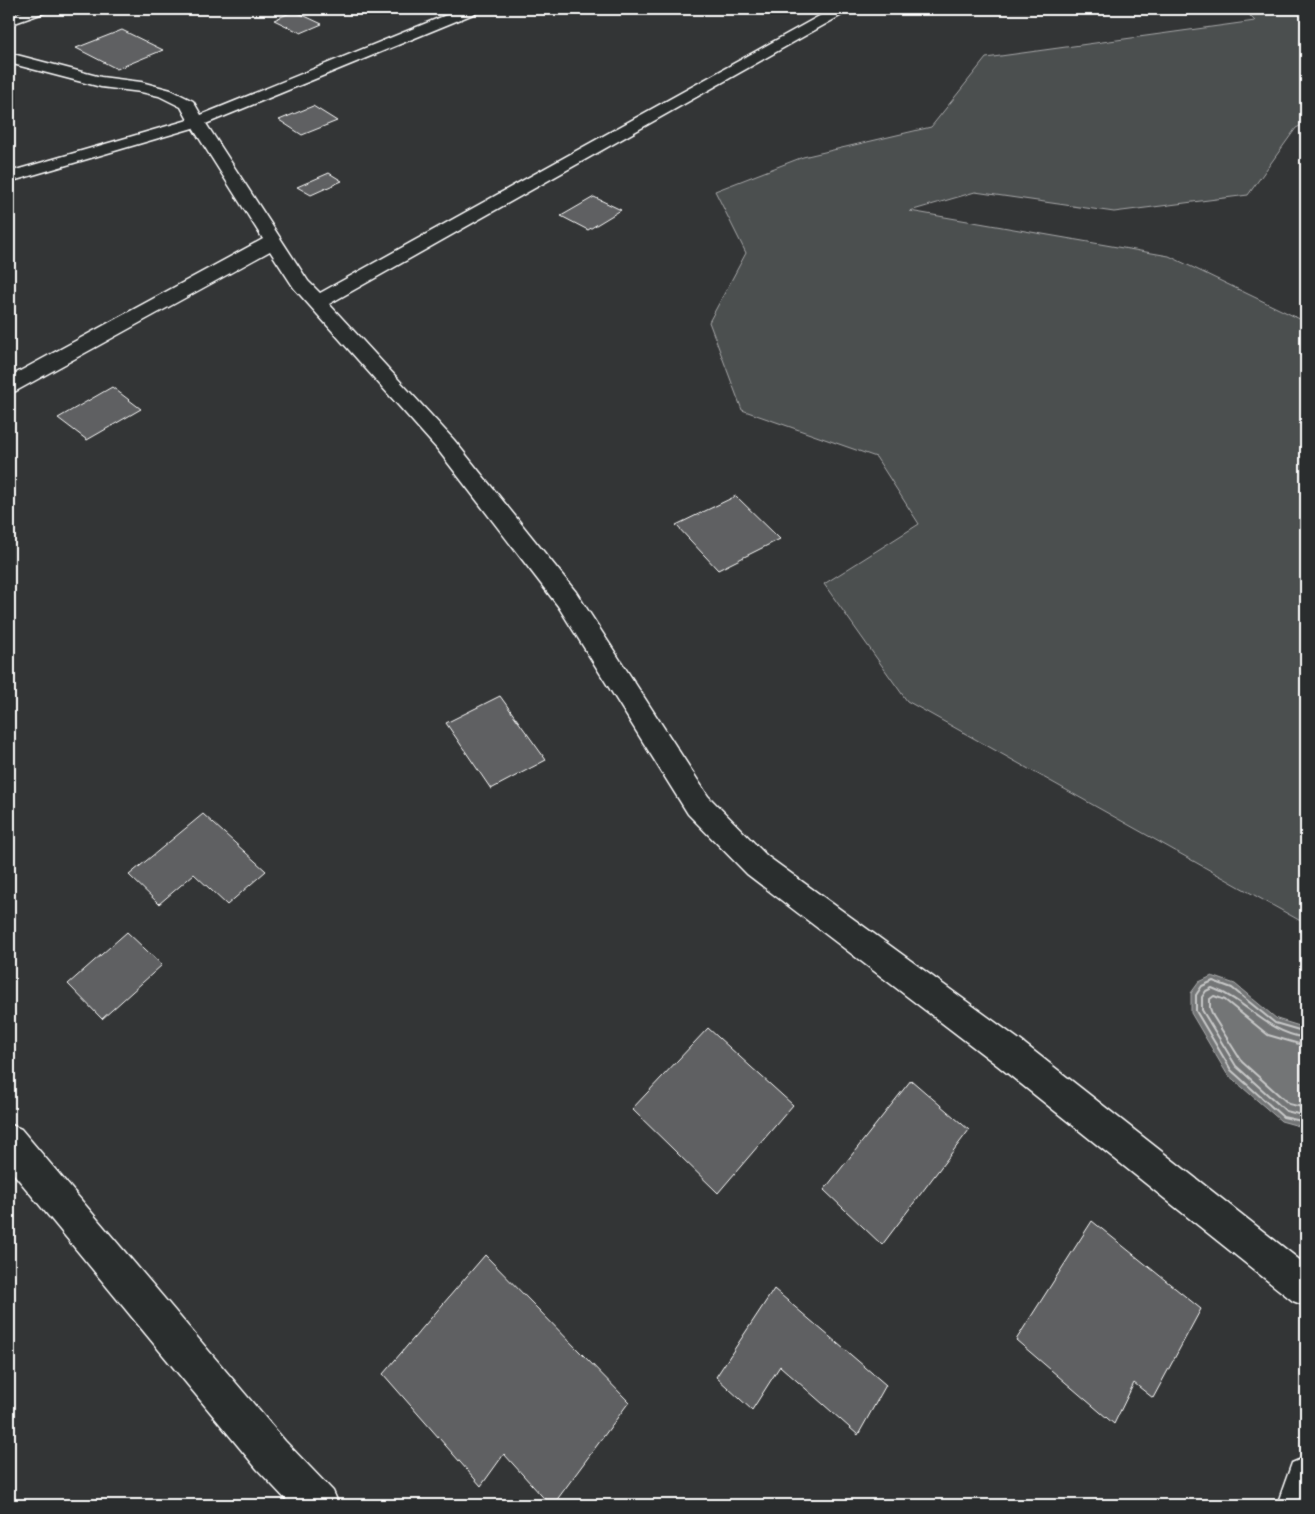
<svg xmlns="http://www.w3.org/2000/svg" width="1315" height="1514" viewBox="0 0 1315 1514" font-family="'Shantell Sans',sans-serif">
	<rect width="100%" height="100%" fill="#333536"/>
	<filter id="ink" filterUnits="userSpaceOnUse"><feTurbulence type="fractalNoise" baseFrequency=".02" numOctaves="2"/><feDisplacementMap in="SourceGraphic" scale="10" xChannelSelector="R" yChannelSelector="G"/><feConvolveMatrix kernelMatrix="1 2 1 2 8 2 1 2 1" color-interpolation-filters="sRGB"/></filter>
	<g filter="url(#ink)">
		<polygon fill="#4c4f50" stroke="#a6a7a8" points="1243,9 1306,9 1306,123 1296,128 1248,195 1114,212 975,192 910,211 1169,256 1306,322 1306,924 907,701 824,584 919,524 876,457 742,410 709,322 746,253 715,191 803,157 931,127 986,58 1255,21"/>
		<polygon fill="#737576" stroke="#abacad" points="1212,976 1235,984 1277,1019 1306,1028 1306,1128 1281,1121 1227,1074 1191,1013 1191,993 1199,982"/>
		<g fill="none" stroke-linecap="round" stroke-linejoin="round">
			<g stroke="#c7c8c8" stroke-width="2">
				<polyline points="1306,1032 1275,1023 1232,988 1213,981 1202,986 1196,995 1196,1011 1231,1070 1283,1117 1306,1122"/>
				<path d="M1306 1038C1263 1031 1250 1002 1212 988L1206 991 1202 997V1010L1236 1066 1286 1111 1306 1116"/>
				<polyline points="1306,1046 1268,1035 1225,1000 1214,996 1210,999 1210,1008 1213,1016 1242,1062 1289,1104 1306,1108"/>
			</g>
		</g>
		<g fill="#5f6162" stroke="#fff">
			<polygon points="294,11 322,24 301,33 274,20"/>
			<polygon points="122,30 163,50 117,69 76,48"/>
			<polygon points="313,106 337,121 302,135 279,120"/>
			<polygon points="329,173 342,181 311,195 297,187"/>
			<polygon points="594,197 621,210 588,230 561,216"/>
			<polygon points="112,387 141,409 87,440 58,418"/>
			<polygon points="736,496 780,539 718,570 676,525"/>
			<polygon points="500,696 546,760 491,789 446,723"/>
			<polygon points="203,814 266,871 227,905 194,874 159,904 129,875"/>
			<polygon points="127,932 162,965 102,1019 68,984"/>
			<polygon points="708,1028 793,1105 718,1193 632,1109"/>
			<polygon points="911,1080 969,1130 882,1245 824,1190"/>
			<polygon points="1092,1221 1201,1309 1153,1398 1134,1383 1114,1424 1016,1340"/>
			<polygon points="485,1255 629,1402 553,1505 550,1505 504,1454 481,1486 383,1374"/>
			<polygon points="774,1289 886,1385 858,1435 780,1366 752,1410 716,1377"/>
		</g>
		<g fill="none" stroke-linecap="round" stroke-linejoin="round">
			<defs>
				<g id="lane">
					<polygon points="28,9 48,9 46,12 9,25 9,16"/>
					<polygon points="461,9 480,9 478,12 203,125 9,182 9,172 188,120 181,107 159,96 141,92 101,87 9,63 9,53 101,77 141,82 171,90 193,101 201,115"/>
					<polygon points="9,1124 21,1129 285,1441 333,1491 339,1505 291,1505 257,1469 9,1168"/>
				</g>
				<g id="street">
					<polygon points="832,9 849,9 847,12 329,304 454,440 576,592 708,796 767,856 1021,1041 1306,1265 1306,1306 1293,1301 997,1065 747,874 688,814 558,606 438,450 294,288 270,251 16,391 9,393 9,377 263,239 189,122 191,119 203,119 308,281 320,293"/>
					<polygon points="1306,1457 1306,1505 1277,1505 1292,1463"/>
				</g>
			</defs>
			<use href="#lane" stroke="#fff" stroke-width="3"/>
			<use href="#street" stroke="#fff" stroke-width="3"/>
			<use href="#lane" fill="#2a2d2e" fill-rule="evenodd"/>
			<use href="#street" fill="#2a2d2e" fill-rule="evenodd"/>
		</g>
	</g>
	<rect width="1315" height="1514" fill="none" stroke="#2a2d2e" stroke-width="30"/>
	<rect x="15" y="15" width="1285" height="1484" fill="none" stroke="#fff" stroke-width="2" filter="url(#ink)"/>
</svg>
